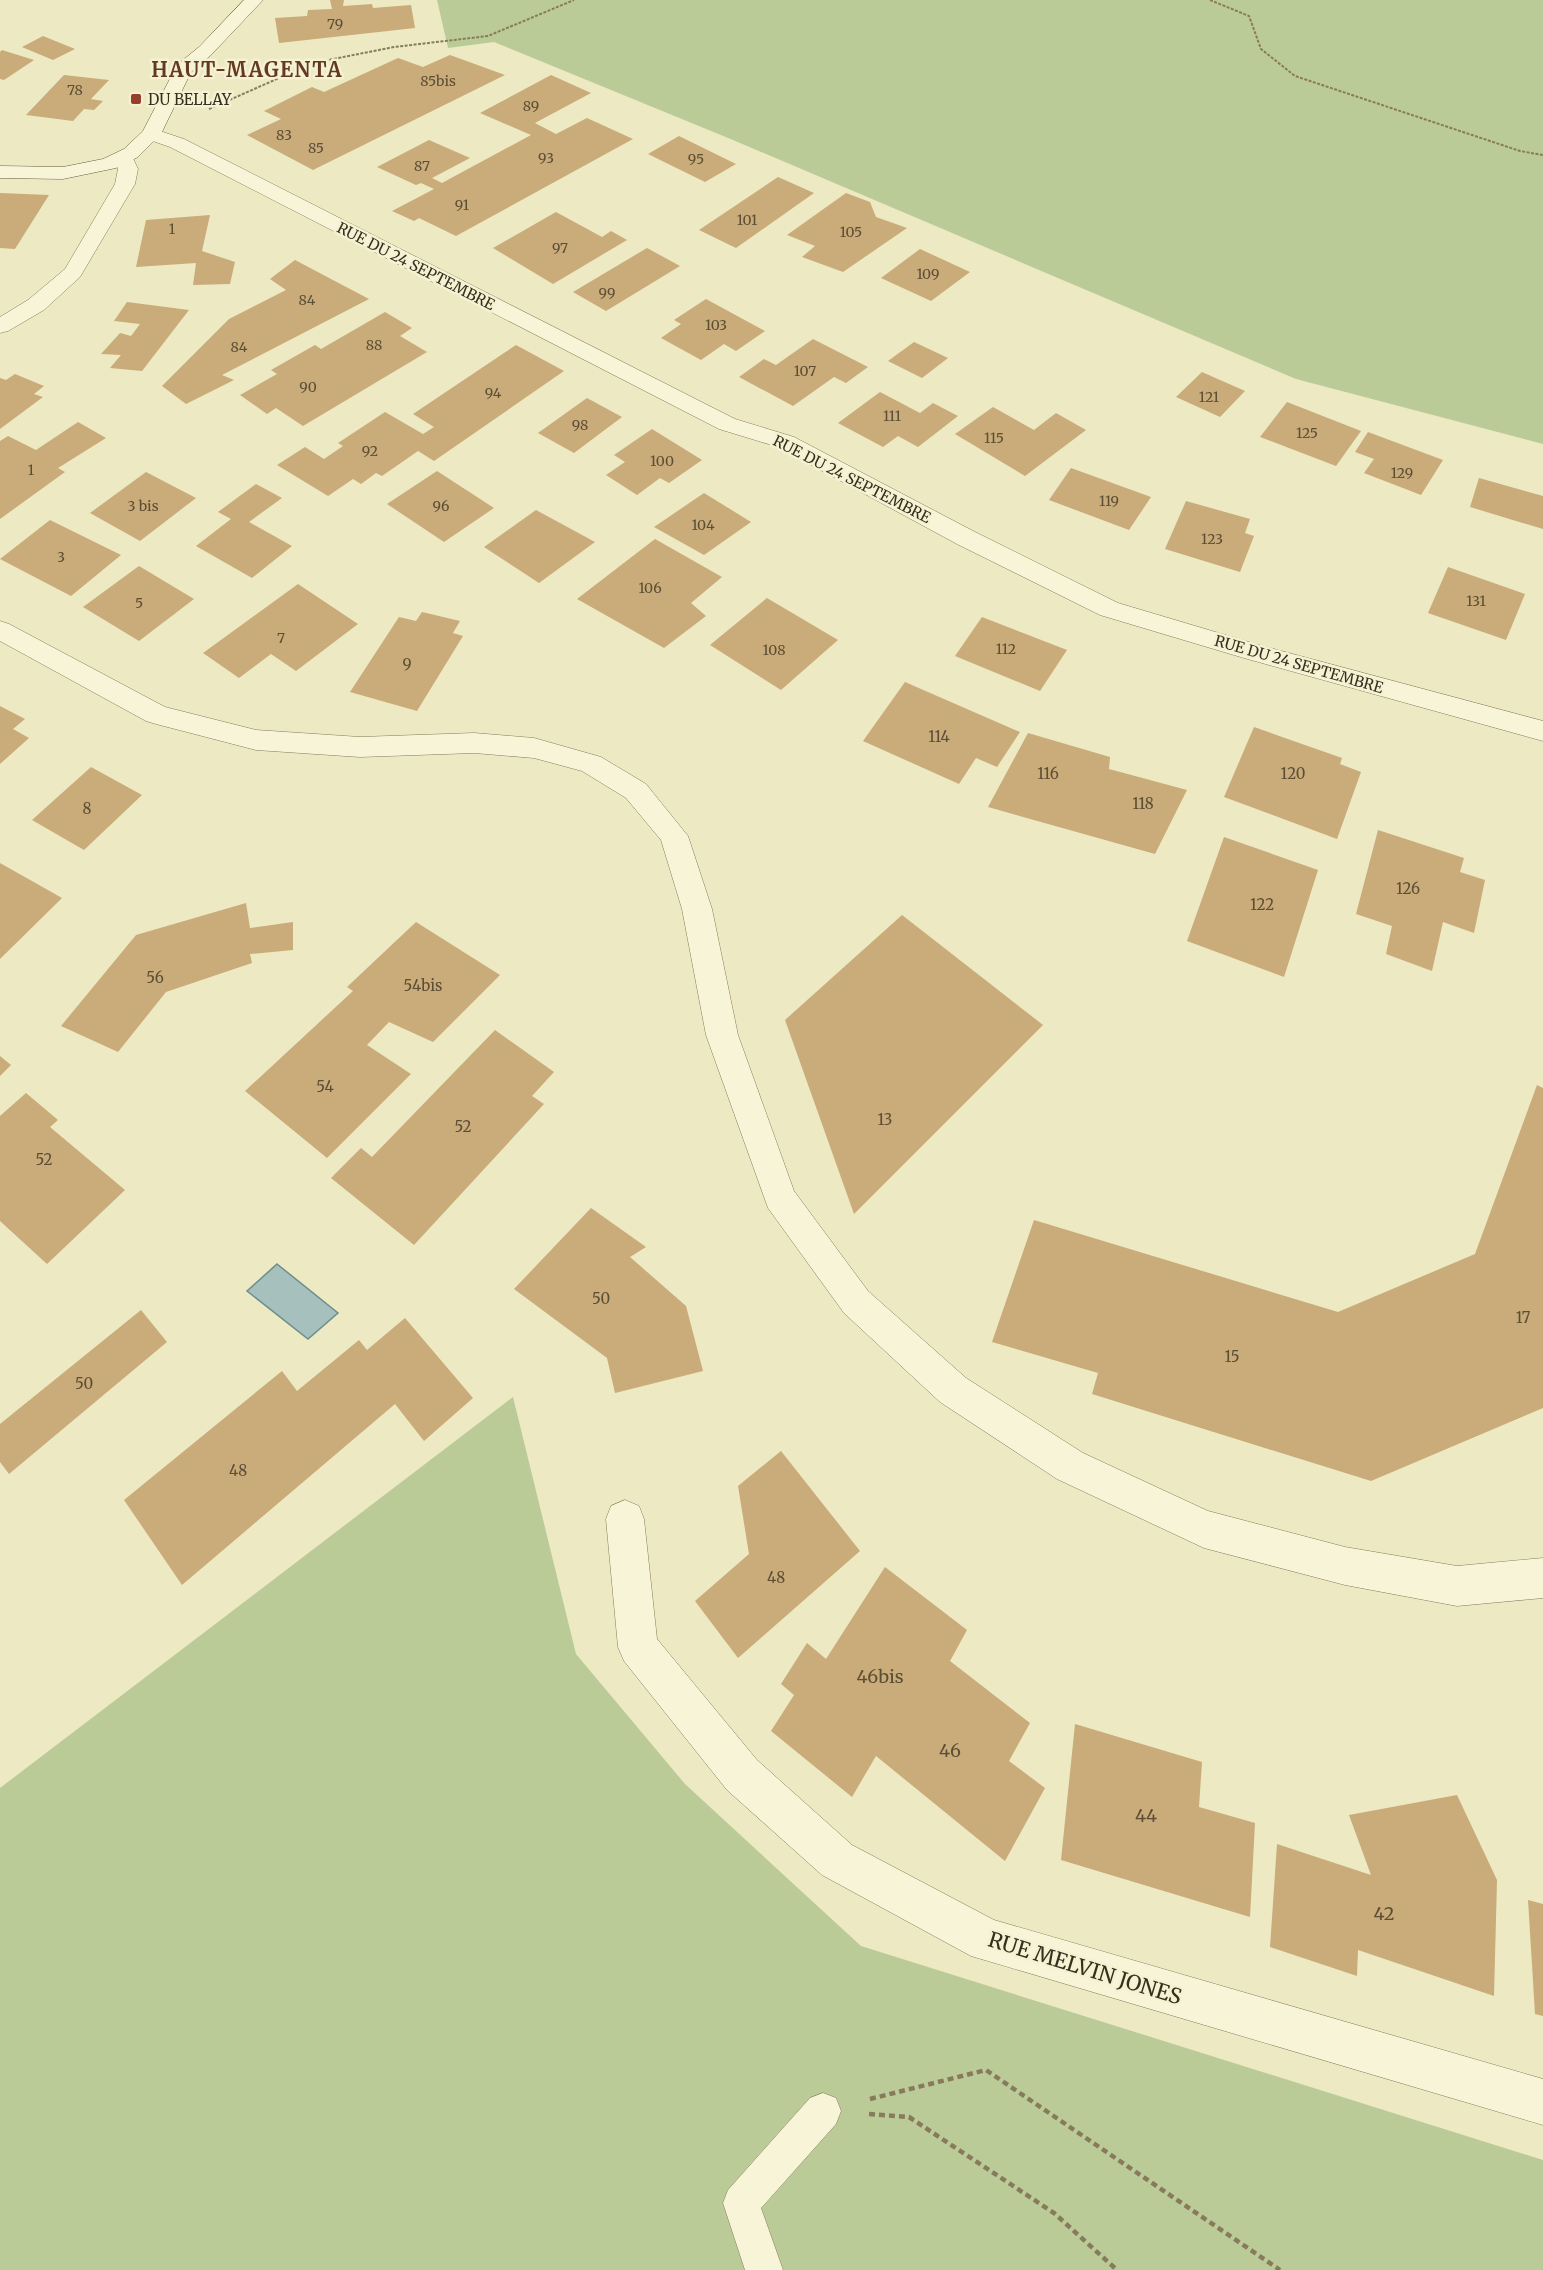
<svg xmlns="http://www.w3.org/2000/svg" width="1543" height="2270" viewBox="0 0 1543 2270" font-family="Merriweather,serif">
	<rect width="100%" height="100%" fill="#ede9c3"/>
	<g fill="#bbcb98">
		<polygon points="437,0 1543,0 1543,444 1296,379 733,140 494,42 448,48"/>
		<polygon points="513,1397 576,1654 685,1784 861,1946 1543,2160 1543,2270 0,2270 0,1788"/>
	</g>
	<polygon fill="#a5c0bd" stroke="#6c8e8c" stroke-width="1.5" points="277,1264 338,1313 308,1339 247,1291"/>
	<g fill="#caab7a">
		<polygon points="330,0 344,0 343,6 372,4 373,8 411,5 415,28 279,43 275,18 307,16 308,10 332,9"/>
		<polygon points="43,36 75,49 53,60 22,47"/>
		<polygon points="2,50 34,60 4,80 0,79 0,52"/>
		<polygon points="450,55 505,75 313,170 247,135 281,119 264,111 312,87 324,92 398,58 423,67"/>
		<polygon points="64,75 109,80 91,99 103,101 94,110 84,109 73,121 26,115"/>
		<polygon points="551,75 591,93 535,123 556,134 587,118 633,139 456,236 419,218 414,221 392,211 434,189 421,183 416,185 377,167 429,140 470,158 432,178 442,183 531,135 480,113"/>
		<polygon points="679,136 736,164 705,182 648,154"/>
		<polygon points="778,177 814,193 736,248 699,230"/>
		<polygon points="0,193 49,195 15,249 0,248"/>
		<polygon points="846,193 870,202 876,217 907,228 843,272 802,257 815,246 787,235"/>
		<polygon points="556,212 602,237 611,231 627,240 553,284 493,248"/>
		<polygon points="210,215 202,251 235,262 230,284 193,285 196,263 136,267 146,220"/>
		<polygon points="647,248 680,266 606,311 573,292"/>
		<polygon points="920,249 970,272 931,301 881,278"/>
		<polygon points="295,260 369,299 222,375 234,380 186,404 162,386 229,319 286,290 270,279"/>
		<polygon points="706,299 765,331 736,351 724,344 701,360 661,338 681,324 674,320"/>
		<polygon points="127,302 189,310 142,371 110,368 121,355 101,354 120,333 131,336 140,324 114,321"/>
		<polygon points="385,312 412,328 400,336 427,352 303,426 276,408 267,414 240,395 277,374 271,370 315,345 321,349"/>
		<polygon points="813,339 868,367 846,383 834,377 793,406 739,377 764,359 776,365"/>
		<polygon points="914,342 948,358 922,378 888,361"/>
		<polygon points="516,345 564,371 434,461 418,451 382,476 376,473 361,484 353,479 328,496 277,465 305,447 324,459 343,446 338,443 385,412 423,434 434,427 413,414"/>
		<polygon points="1202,372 1245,391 1220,417 1176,397"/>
		<polygon points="15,374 44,386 34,394 43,397 0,429 0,378 6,380"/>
		<polygon points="880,392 920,413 933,403 958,416 918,447 898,436 883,447 838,423"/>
		<polygon points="587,398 622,417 574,453 538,433"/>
		<polygon points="1287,402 1361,431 1336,466 1260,437"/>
		<polygon points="993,407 1034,430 1056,413 1086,430 1025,476 955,434"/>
		<polygon points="78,422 106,438 58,468 65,472 0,519 0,441 8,436 36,450"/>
		<polygon points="652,429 702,460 669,483 660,478 637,495 606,475 625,462 614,455"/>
		<polygon points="1368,432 1443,460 1421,495 1364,473 1374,459 1355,452"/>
		<polygon points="1071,468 1151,497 1129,530 1049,500"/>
		<polygon points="437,471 494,508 444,542 387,504"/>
		<polygon points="146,472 196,498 140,541 90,513"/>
		<polygon points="1479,478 1543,496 1543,529 1470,507"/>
		<polygon points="256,484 282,498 249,522 292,546 252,578 196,546 231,519 218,512"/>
		<polygon points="704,493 751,522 704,555 654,527"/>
		<polygon points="1186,501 1250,519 1245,533 1254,536 1240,572 1165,549"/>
		<polygon points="536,510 595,542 539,583 484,547"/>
		<polygon points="50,520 121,555 71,596 0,559"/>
		<polygon points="655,539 722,577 691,603 706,616 664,648 577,599"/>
		<polygon points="139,566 194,599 139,641 83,607"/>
		<polygon points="1448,567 1525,594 1506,640 1428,613"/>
		<polygon points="298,584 358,624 296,671 271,654 239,678 203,653"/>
		<polygon points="767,598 838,640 781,690 710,645"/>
		<polygon points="422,612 460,621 453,633 463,636 417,711 350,692 399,617 416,621"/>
		<polygon points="982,617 1067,650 1040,691 955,656"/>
		<polygon points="905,682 1020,732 997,767 976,758 959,784 863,741"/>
		<polygon points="0,706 25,719 13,729 29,738 0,764"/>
		<polygon points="1254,727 1342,758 1340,764 1361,772 1337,839 1224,797"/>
		<polygon points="1028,733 1110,757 1109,769 1187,790 1155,854 988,807"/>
		<polygon points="91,767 142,795 84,850 32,820"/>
		<polygon points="1378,830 1464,858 1460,872 1485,880 1474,933 1443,922 1432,971 1386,954 1392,926 1356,914"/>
		<polygon points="1224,837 1318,870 1284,977 1187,941"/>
		<polygon points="0,863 62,898 0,959"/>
		<polygon points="246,903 250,928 293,922 293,950 250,954 252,963 166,992 118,1052 61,1026 136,935"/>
		<polygon points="902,915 1043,1025 854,1214 785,1020"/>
		<polygon points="416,922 500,975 433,1042 389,1022 367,1045 411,1074 327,1158 245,1091 353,991 347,987"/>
		<polygon points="495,1030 554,1072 532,1096 544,1104 414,1245 331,1178 361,1148 372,1157"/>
		<polygon points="0,1056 11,1065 0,1076"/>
		<polygon points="1537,1085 1543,1088 1543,1408 1371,1481 1092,1394 1098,1373 992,1342 1034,1220 1338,1312 1475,1254"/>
		<polygon points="26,1093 58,1120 50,1127 125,1190 47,1264 0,1221 0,1116"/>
		<polygon points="591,1208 646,1247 630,1257 686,1306 703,1371 615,1393 607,1358 514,1289"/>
		<polygon points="141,1310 167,1342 9,1474 0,1462 0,1424"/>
		<polygon points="405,1318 473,1398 424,1441 395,1404 182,1585 124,1500 282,1371 297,1391 359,1340 367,1350"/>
		<polygon points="781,1451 860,1551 738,1658 695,1601 749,1554 738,1486"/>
		<polygon points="885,1567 967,1630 950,1661 1030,1723 1009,1761 1045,1788 1005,1861 876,1756 852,1797 771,1731 794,1695 781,1684 807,1643 826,1659"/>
		<polygon points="1075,1724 1202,1762 1199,1807 1255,1823 1250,1917 1061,1860"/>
		<polygon points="1457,1795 1497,1880 1494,1996 1358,1950 1357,1976 1270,1947 1277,1844 1371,1875 1349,1815"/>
		<polygon points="1528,1900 1543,1904 1543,2016 1535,2014"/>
	</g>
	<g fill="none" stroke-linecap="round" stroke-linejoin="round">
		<defs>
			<polygon id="service" points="823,2093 836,2098 841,2111 836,2124 761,2208 783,2270 745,2270 723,2203 728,2190 810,2098"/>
			<g id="minor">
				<polygon points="151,128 184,139 735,419 794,437 975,532 1118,603 1259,645 1543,721 1543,741 1244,658 1100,615 957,544 778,447 719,429 170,147 144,138 141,134 144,130"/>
				<polygon points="0,621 9,624 165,707 256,730 360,737 474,733 534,738 601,757 646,784 688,836 712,909 738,1035 794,1191 868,1291 966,1378 1083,1453 1208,1511 1345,1547 1457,1566 1543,1558 1543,1598 1457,1606 1345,1585 1204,1548 1057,1479 940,1402 844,1313 768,1208 706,1035 682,909 661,840 626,798 582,771 534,758 474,753 360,757 256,750 156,724 146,721 0,641"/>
				<polygon points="625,1500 639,1506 644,1519 657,1639 757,1760 852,1845 994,1920 1543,2079 1543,2125 971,1956 822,1875 727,1790 624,1661 618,1647 606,1519 611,1506"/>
			</g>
			<polygon id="tertiary" points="124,152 131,154 138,169 135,184 80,277 44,310 8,331 0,333 0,317 28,300 65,269 115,184 118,169 114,158 117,154"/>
			<polygon id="secondary" points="244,0 263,0 211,55 191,72 161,134 138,157 116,168 63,179 0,178 0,166 63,167 103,159 124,149 143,131 177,65 199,47"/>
		</defs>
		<use href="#service" stroke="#877b5b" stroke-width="1"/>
		<use href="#minor" stroke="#877b5b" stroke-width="1"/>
		<use href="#tertiary" stroke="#877b5b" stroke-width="1"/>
		<use href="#secondary" stroke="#695c3e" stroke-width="1"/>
		<g stroke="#877b5b" stroke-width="2" stroke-dasharray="3 1.5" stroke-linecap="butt">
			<polyline points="1210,0 1249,16 1261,49 1295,76 1520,151 1543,155"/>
			<polyline points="209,109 313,63 394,47 488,36 574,0"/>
		</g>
		<g stroke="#877b5b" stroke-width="4.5" stroke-dasharray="6 4" stroke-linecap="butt">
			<polyline points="870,2099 986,2070 1280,2270"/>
			<polyline points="869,2114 909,2117 1054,2213 1117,2270"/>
		</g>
		<use href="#service" fill="#f8f4d7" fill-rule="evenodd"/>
		<use href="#minor" fill="#f8f4d7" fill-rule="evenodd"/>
		<use href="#tertiary" fill="#f8f4d7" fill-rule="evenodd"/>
		<use href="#secondary" fill="#f8f4d7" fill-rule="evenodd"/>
	</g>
	<rect fill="#953f2c" stroke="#f5f1d3" stroke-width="2" x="130" y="93" width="12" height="12" rx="3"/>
	<g text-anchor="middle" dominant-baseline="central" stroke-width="5" stroke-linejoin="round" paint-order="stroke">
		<g font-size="14" fill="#5c4e35">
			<text x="335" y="24">79</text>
			<text x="438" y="81">85bis</text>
			<text x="75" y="90">78</text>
			<text x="531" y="106">89</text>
			<text x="284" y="135">83</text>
			<text x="316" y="148">85</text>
			<text x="546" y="158">93</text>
			<text x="696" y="159">95</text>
			<text x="422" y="166">87</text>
			<text x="462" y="205">91</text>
			<text x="747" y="220">101</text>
			<text x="172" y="229">1</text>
			<text x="851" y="232">105</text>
			<text x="560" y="248">97</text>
			<text x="928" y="274">109</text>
			<text x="607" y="293">99</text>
			<text x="307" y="300">84</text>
			<text x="716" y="325">103</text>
			<text x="374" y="345">88</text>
			<text x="239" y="347">84</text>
			<text x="805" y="371">107</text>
			<text x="308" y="387">90</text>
			<text x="493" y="393">94</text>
			<text x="1209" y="397">121</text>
			<text x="892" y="416">111</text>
			<text x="580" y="425">98</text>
			<text x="1307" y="433">125</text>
			<text x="994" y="438">115</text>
			<text x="370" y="451">92</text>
			<text x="662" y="461">100</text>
			<text x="31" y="470">1</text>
			<text x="1402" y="473">129</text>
			<text x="1109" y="501">119</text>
			<text x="143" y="506">3 bis</text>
			<text x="441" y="506">96</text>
			<text x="703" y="525">104</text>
			<text x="1212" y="539">123</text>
			<text x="61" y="557">3</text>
			<text x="650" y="588">106</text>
			<text x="1476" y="601">131</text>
			<text x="139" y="603">5</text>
			<text x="281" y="638">7</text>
			<text x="1006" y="649">112</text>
			<text x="774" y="650">108</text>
		</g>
		<g font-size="15" fill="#372f1e" stroke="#f5f1d3" text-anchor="start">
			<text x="148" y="99">DU BELLAY</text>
		</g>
		<g font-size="15" fill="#372f1e" stroke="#f5f1d3">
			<text transform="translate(416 266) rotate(27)">RUE DU 24 SEPTEMBRE</text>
			<text transform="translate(852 479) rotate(27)">RUE DU 24 SEPTEMBRE</text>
			<text transform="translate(1299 664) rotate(16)">RUE DU 24 SEPTEMBRE</text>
		</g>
		<g font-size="15" fill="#5c4e35">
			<text x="407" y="664">9</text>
			<text x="939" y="736">114</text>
			<text x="1048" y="773">116</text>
			<text x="1293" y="773">120</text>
			<text x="1143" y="803">118</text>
			<text x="87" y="808">8</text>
			<text x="1408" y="888">126</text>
			<text x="1262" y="904">122</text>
			<text x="155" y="977">56</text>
			<text x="423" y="985">54bis</text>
			<text x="325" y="1086">54</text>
			<text x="885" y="1119">13</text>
			<text x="463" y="1126">52</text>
			<text x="44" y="1159">52</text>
			<text x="601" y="1298">50</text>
			<text x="1523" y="1317">17</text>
			<text x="1232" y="1356">15</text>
			<text x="84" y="1383">50</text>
			<text x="238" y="1470">48</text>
			<text x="776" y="1577">48</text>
		</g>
		<g font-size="18" fill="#5c4e35">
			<text x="880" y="1676">46bis</text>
			<text x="950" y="1750">46</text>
			<text x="1146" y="1815">44</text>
			<text x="1384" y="1913">42</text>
		</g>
		<g font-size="20" font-weight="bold" letter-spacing="1.5" fill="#633a1f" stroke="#f5f1d3">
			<text x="247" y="69">HAUT-MAGENTA</text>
		</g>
		<g font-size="21" fill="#372f1e" stroke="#f5f1d3">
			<text transform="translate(1085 1968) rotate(17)">RUE MELVIN JONES</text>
		</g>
	</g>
</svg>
